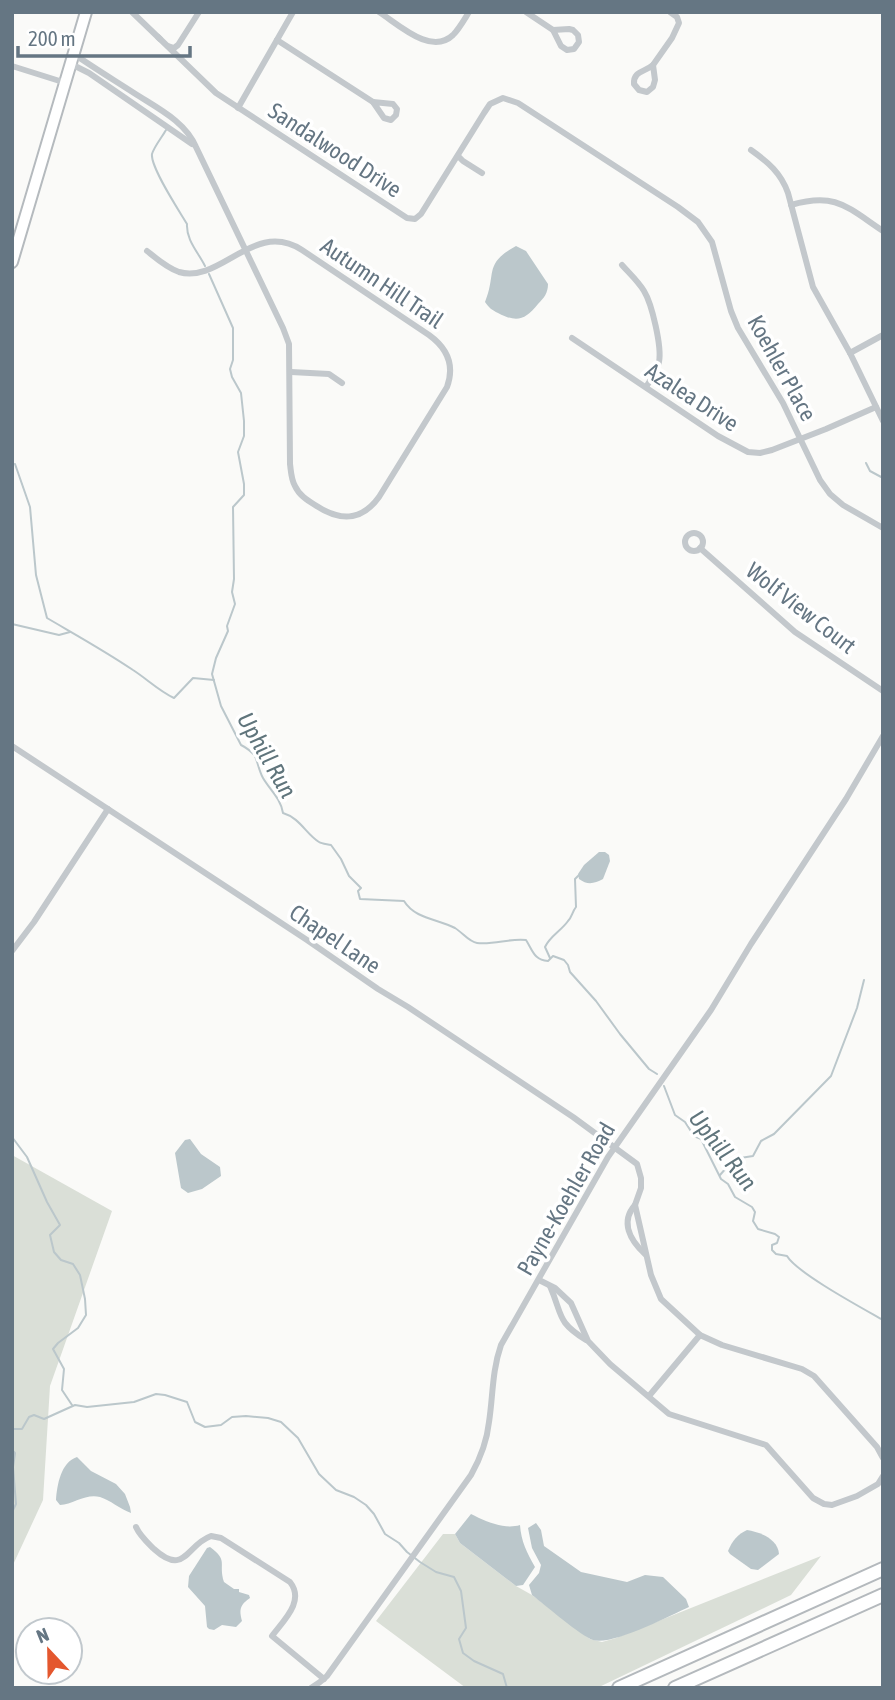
<svg xmlns="http://www.w3.org/2000/svg" width="895" height="1700" viewBox="0 0 895 1700" font-family="'Asap Condensed',sans-serif">
	<rect width="100%" height="100%" fill="#fafaf8"/>
	<g fill="#dadfd7">
		<polygon points="12,1155 112,1211 50,1386 43,1500 12,1567"/>
		<polygon points="443,1534 455,1534 460,1543 516,1586 532,1595 590,1639 602,1642 616,1638 821,1556 791,1595 597,1688 466,1688 376,1621"/>
	</g>
	<g fill="#bbc7cb">
		<path d="M516 246 526 251 548 284C548 293 544 298 538 304 525 320 517 323 498 313 492 310 489 308 485 302 497 273 483 264 516 246Z"/>
		<path d="M599 852H605L609 855 610 861 603 879C594 884 587 885 579 879L578 874 584 865Z"/>
		<polygon points="190,1139 201,1154 220,1167 221,1176 202,1189 188,1193 181,1188 175,1153 185,1140"/>
		<path d="M77 1457 91 1471 116 1484 125 1494 130 1507 131 1513C120 1509 110 1500 100 1497 87 1493 73 1504 60 1505L56 1500C57 1485 61 1462 77 1457Z"/>
		<path d="M471 1514C485 1521 504 1530 520 1525 521 1541 527 1553 535 1567L523 1585 516 1586 460 1543 455 1534Z"/>
		<path d="M536 1523 541 1530 544 1546 581 1572 627 1582 645 1575 663 1577 686 1599 689 1607C669 1616 612 1646 593 1640 581 1636 545 1605 532 1595L529 1585 539 1573 541 1565 532 1548 528 1528Z"/>
		<path d="M747 1530C760 1532 778 1539 779 1554L758 1570 751 1569 730 1554 728 1551C732 1541 738 1534 747 1530Z"/>
		<path d="M210 1547C229 1561 218 1563 224 1582L234 1589H239V1592L249 1595 250 1598C240 1605 239 1609 242 1621L236 1627 222 1625 214 1630 209 1629 207 1627 205 1606 188 1587 189 1576 207 1548Z"/>
	</g>
	<g fill="none" stroke-linecap="round" stroke-linejoin="round">
		<g stroke="#bbc7cb" stroke-width="2">
			<path d="M166 130C162 137 154 147 152 154 150 167 180 212 187 224 186 240 198 252 205 266"/>
			<path d="M209 274 233 328V360L230 369 232 377 241 393 244 421V436L238 452 244 484V495L233 507 234 579 232 592 235 604 227 626 228 631 216 658 212 674 221 706 241 745C247 748 251 751 255 756 258 763 259 771 263 778 270 790 281 799 283 813 300 818 306 834 319 842 322 844 327 844 331 845L341 859 349 876 361 888 358 891 360 899 404 901C415 919 438 919 455 928 463 933 469 942 477 943 495 945 509 938 526 940 533 951 534 960 548 961L553 956 564 960 568 965 570 972 596 1001 620 1034 649 1069 657 1074"/>
			<polyline points="866,463 870,471 883,478"/>
			<path d="M15 464 30 507 36 575 47 618C76 635 105 651 133 670 147 679 159 691 174 698L193 678 214 680"/>
			<polyline points="12,624 59,635 70,632"/>
			<path d="M550 958 545 947C550 936 561 931 568 921 572 917 572 912 576 907L575 879 579 875"/>
			<path d="M664 1086 675 1115 685 1122 694 1136 701 1139 721 1179 728 1184 735 1197 752 1207 755 1212 753 1221 758 1229 775 1234 779 1237 777 1243 772 1245V1250L776 1254 787 1256C797 1273 862 1308 883 1320"/>
			<polyline points="12,1137 27,1157 47,1202 60,1225 50,1235 54,1252 61,1260 73,1264 80,1275 85,1299 86,1315 78,1328 58,1343 53,1349 64,1369 62,1390 72,1405"/>
			<polyline points="720,1175 734,1159 753,1156 761,1141 774,1134 831,1076 857,1008 864,980"/>
			<polyline points="12,1429 22,1429 29,1417 34,1415 44,1419 75,1405 87,1407 134,1402 156,1394 165,1395 187,1402 195,1422 205,1427 221,1425 232,1417 246,1416 268,1418 281,1422 298,1438 319,1474 336,1490 354,1497 366,1505 374,1514 385,1534 399,1543 407,1552 420,1562 436,1572 454,1577 461,1591 466,1628 459,1639 463,1653 474,1661 503,1674 507,1688"/>
			<polyline points="12,1450 15,1453 13,1467 16,1504 12,1512"/>
		</g>
		<defs>
			<polyline id="primary" points="12,262 86,12"/>
			<g id="highway">
				<polyline points="619,1688 883,1569"/>
				<polyline points="675,1688 883,1595"/>
			</g>
		</defs>
		<use href="#primary" stroke="#b5babe" stroke-width="14"/>
		<use href="#highway" stroke="#b4b9bd" stroke-width="16"/>
		<g stroke="#c3c8cc" stroke-width="6">
			<polyline points="132,12 160,39"/>
			<path d="M379 12C398 24 431 56 453 35 459 29 464 20 469 12"/>
			<polyline points="526,12 553,30"/>
			<polygon points="569,29 573,30 578,35 579,42 574,49 567,50 561,46 553,30"/>
			<polyline points="158,37 216,93 407,218 415,219 421,214 484,113 490,104 503,98 518,103 678,207 698,222 712,242 731,311 738,328 783,403 820,480 830,494 843,505 883,528"/>
			<polyline points="277,40 373,102"/>
			<polyline points="168,46 174,48 178,45 199,12"/>
			<path d="M74 54C94 68 114 80 134 93 157 108 185 121 196 147L283 328 289 344 290 464C291 471 291 479 295 486 299 495 307 500 315 505 339 521 361 522 379 497L447 387C455 365 447 348 429 335L302 250C254 219 221 284 179 272 167 268 157 259 147 251"/>
			<polyline points="71,64 89,73 192,144"/>
			<path d="M653 65 655 80 653 87 647 92 639 90 634 84C633 71 645 72 653 65Z"/>
			<polyline points="653,65 672,38 679,23 677,17 670,12"/>
			<polyline points="12,66 66,83"/>
			<polygon points="373,102 393,104 397,109 396,115 391,120 384,118"/>
			<polyline points="238,108 293,12"/>
			<path d="M751 150C768 162 781 173 788 193L813 287 850 353 883 421"/>
			<polyline points="458,156 463,161 482,173"/>
			<path d="M791 205C836 192 847 207 883 231"/>
			<path d="M622 265C629 273 638 281 644 291 652 304 662 347 659 362 657 372 651 379 646 387"/>
			<polyline points="572,338 718,436 748,452 760,453 772,450 826,429 876,407"/>
			<polyline points="850,353 883,335"/>
			<polyline points="291,372 329,374 342,383"/>
			<circle cx="694" cy="542" r="9"/>
			<polyline points="700,548 795,632 883,691"/>
			<polyline points="12,746 307,940 378,989 408,1007 573,1117 637,1164 641,1178 641,1188 635,1205 651,1275 661,1299 700,1335 722,1345 802,1369 814,1376 877,1447 883,1458"/>
			<polyline points="12,951 34,922 108,809"/>
			<path d="M635 1205C620 1222 630 1240 645 1254"/>
			<polyline points="539,1280 555,1288 571,1303 588,1341 610,1364 669,1414 766,1445 813,1498 824,1504 832,1505 857,1496 878,1484 883,1476"/>
			<path d="M550 1286C563 1316 556 1321 586 1340"/>
			<polyline points="649,1396 700,1335"/>
			<path d="M136 1527C140 1536 147 1542 154 1549 185 1577 186 1545 211 1536L221 1538 290 1582C305 1601 284 1620 272 1636L324 1679"/>
			<path d="M311 1688 320 1682 327 1676 471 1475C480 1459 487 1441 489 1422 493 1396 492 1371 501 1345L608 1157 711 1010 751 944 846 799 883 736"/>
		</g>
		<use href="#primary" stroke="#fff" stroke-width="10"/>
		<use href="#highway" stroke="#fff" stroke-width="12"/>
	</g>
	<g text-anchor="middle" dominant-baseline="central" stroke-width="7" stroke-linejoin="round" paint-order="stroke">
		<g font-size="23" fill="#657683" stroke="#fff">
			<text transform="translate(335 150) rotate(33)">Sandalwood Drive</text>
			<text transform="translate(382 283) rotate(34)">Autumn Hill Trail</text>
			<text transform="translate(782 368) rotate(61)">Koehler Place</text>
			<text transform="translate(692 397) rotate(33)">Azalea Drive</text>
			<text transform="translate(801 608) rotate(38)">Wolf View Court</text>
			<text transform="translate(335 939) rotate(34)">Chapel Lane</text>
			<text transform="translate(566 1199) rotate(-60)">Payne-Koehler Road</text>
		</g>
		<g font-size="24" font-style="italic" fill="#60757c" stroke="#fff">
			<text transform="translate(267 755) rotate(60)">Uphill Run</text>
			<text transform="translate(723 1150) rotate(52)">Uphill Run</text>
		</g>
	</g>
	<rect width="895" height="1700" fill="none" stroke="#657683" stroke-width="28"/>
	<g transform="translate(49 1651) rotate(338)"><circle r="33" fill="#ffffff" stroke="#c1c8cd" stroke-width="2"/>
	<path d="M0-5L12 26L0 18L-12 26Z" fill="#e4572e"/>
	<text y="-10" font-size="19" font-weight="bold" text-anchor="middle" fill="#657683">N</text>
	</g>
	<path d="M18 46v10h172v-10" fill="none" stroke="#657683" stroke-width="3.5"/>
	<text x="28" y="46" font-size="21" fill="#657683" stroke="#ffffff" stroke-width="5" paint-order="stroke">200 m</text>
</svg>
